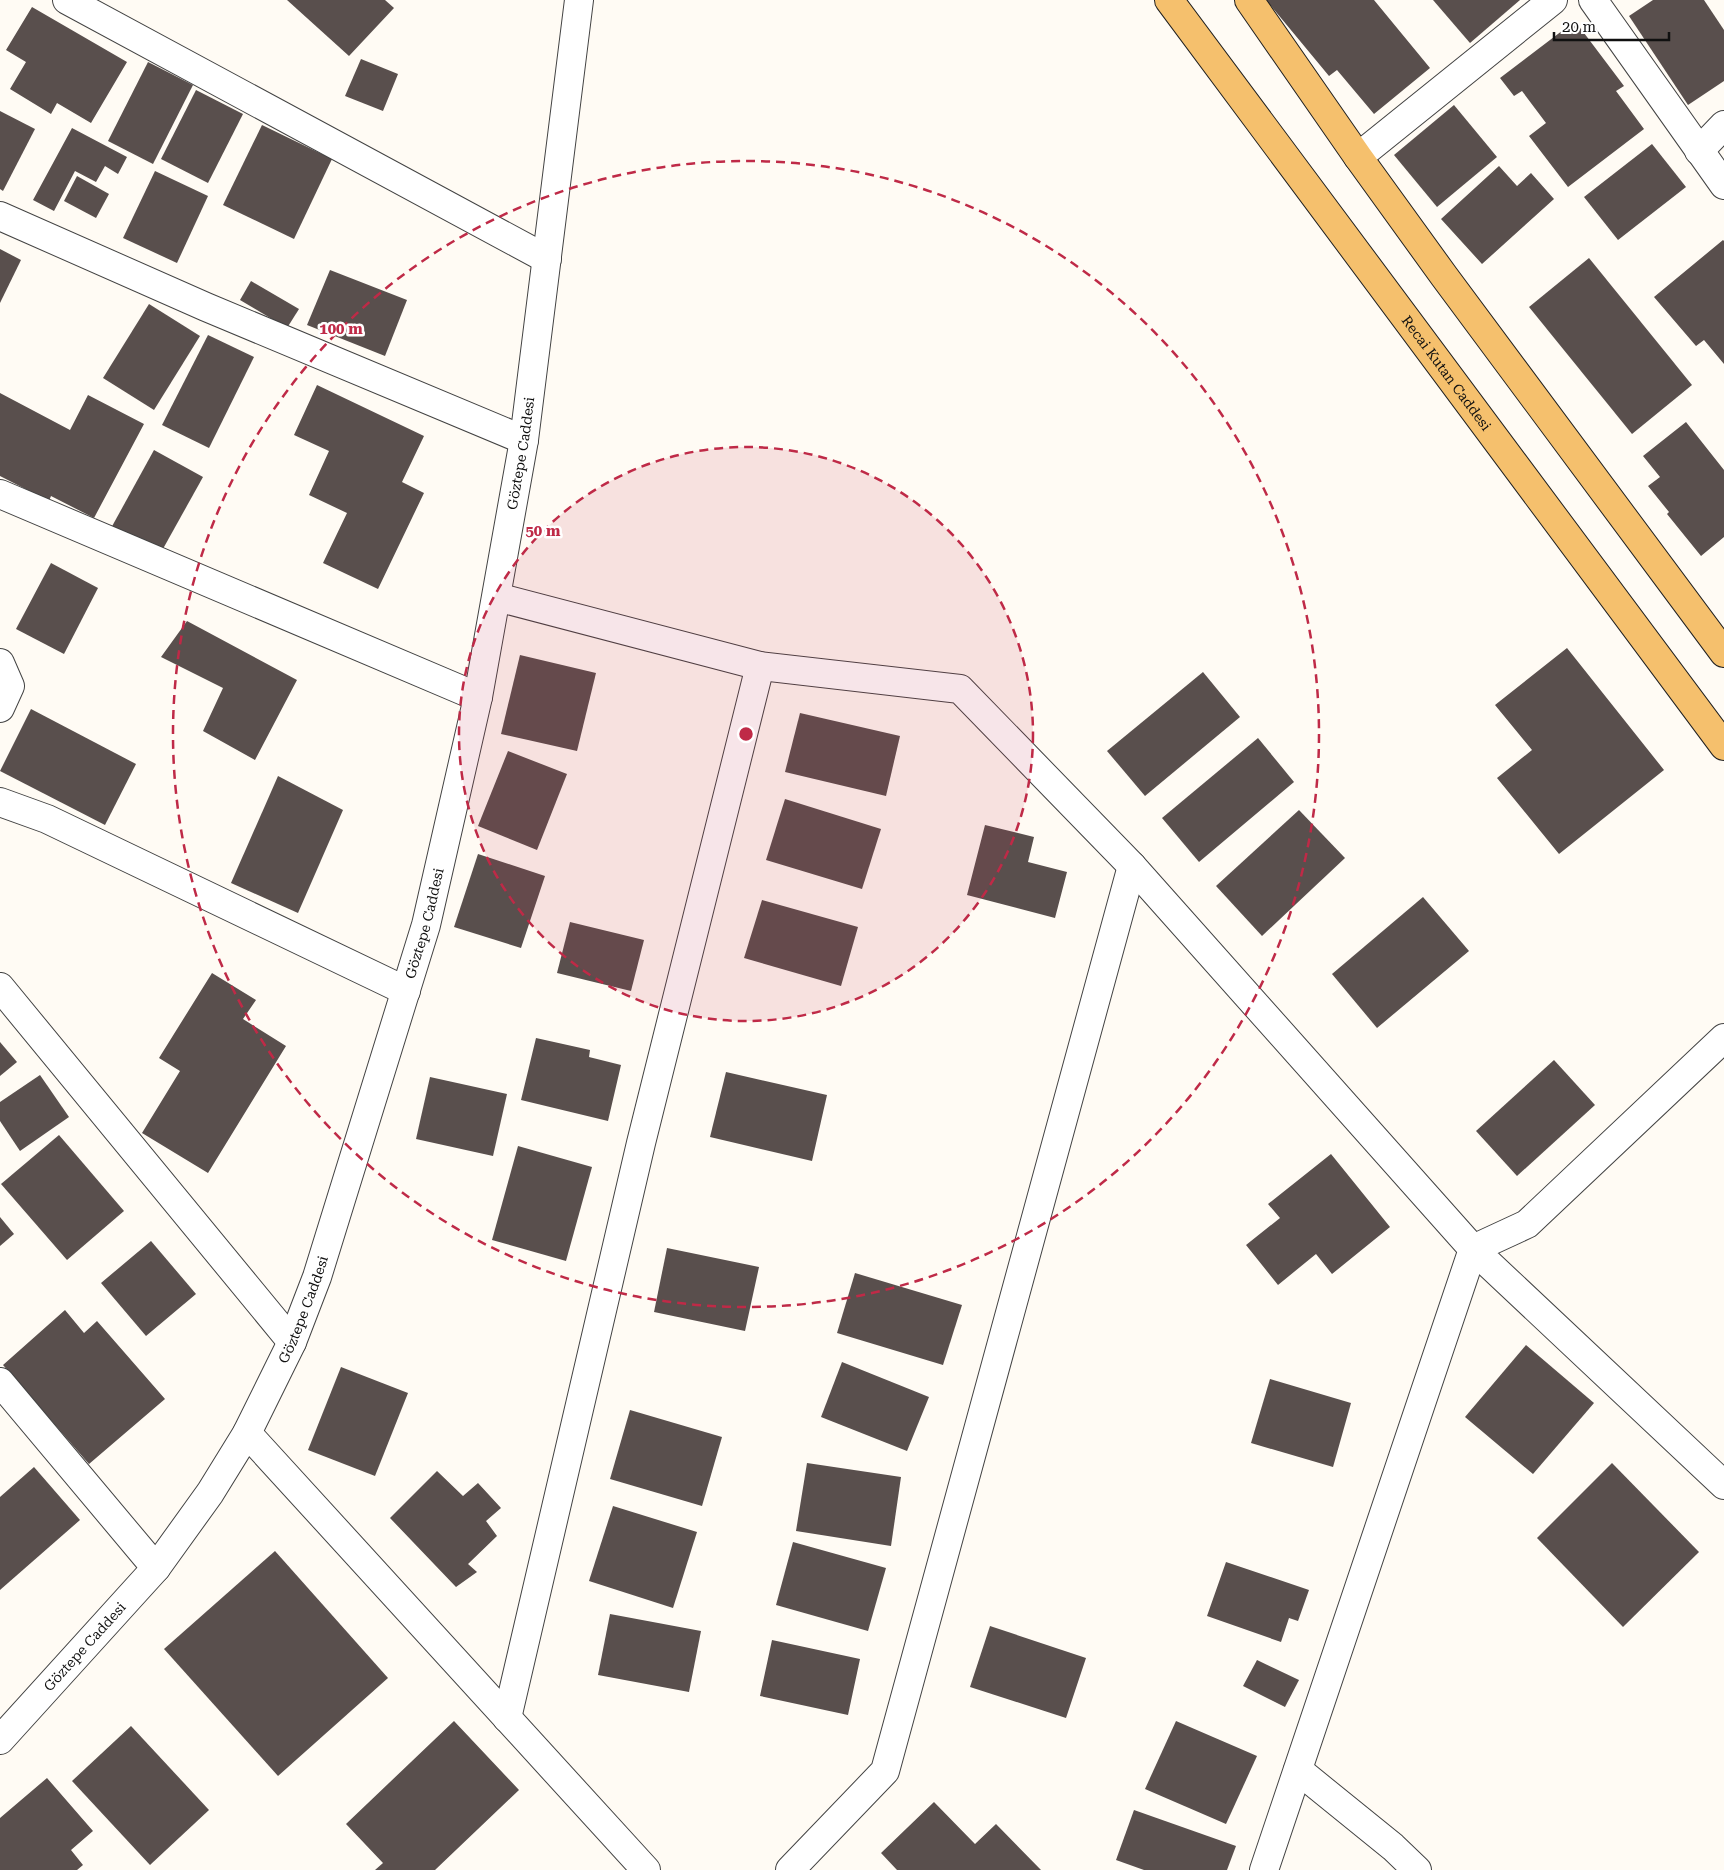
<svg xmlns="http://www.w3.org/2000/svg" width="1724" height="1870" viewBox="0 0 1724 1870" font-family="'Roboto Serif',serif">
	<rect width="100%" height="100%" fill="#fffbf4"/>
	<g fill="#594f4d">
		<polygon points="287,0 385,0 394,8 349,56"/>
		<polygon points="1266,0 1374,0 1430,68 1374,114 1337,70 1329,76"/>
		<polygon points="1433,0 1520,0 1470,43"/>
		<polygon points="1653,0 1704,0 1724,30 1724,81 1688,105 1629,16"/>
		<polygon points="32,7 127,62 91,123 57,103 51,114 10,89 26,62 6,50"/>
		<polygon points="1575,21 1624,86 1616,91 1644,129 1568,187 1529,136 1546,123 1522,91 1514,96 1500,78"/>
		<polygon points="361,59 398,74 383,111 345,96"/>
		<polygon points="148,62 193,85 153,164 108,141"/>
		<polygon points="196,90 243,114 208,183 161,159"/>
		<polygon points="1454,105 1497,157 1437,207 1394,155"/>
		<polygon points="0,111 35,129 3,191 0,189"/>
		<polygon points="262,125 332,159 294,239 223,205"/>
		<polygon points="72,128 127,157 118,174 105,166 96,182 75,171 54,211 33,200"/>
		<polygon points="1652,144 1686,187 1618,240 1584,197"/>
		<polygon points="1499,166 1517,186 1531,173 1554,199 1482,264 1441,219"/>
		<polygon points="155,171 208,196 177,263 123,238"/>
		<polygon points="77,176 109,194 96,218 64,201"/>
		<polygon points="1723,240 1724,241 1724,364 1704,340 1696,346 1654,297"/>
		<polygon points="0,249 21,260 0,303"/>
		<polygon points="1589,258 1692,385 1632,434 1529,307"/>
		<polygon points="330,270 407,300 385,356 307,325"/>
		<polygon points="251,281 299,309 287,328 240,300"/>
		<polygon points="149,304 200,336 154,410 103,378"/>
		<polygon points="208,335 254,357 209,448 162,425"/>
		<polygon points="317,385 424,436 402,482 424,493 378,589 323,563 347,513 309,495 329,451 294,435"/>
		<polygon points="0,393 70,430 88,395 144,424 94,518 51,496 49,501 0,476"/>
		<polygon points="1686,422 1724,470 1724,537 1701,556 1667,514 1669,512 1648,486 1660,477 1643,456"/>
		<polygon points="154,450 203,477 159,556 110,530"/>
		<polygon points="51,563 98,588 64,654 16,629"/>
		<polygon points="187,621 297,680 255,760 203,731 223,688 161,657"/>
		<polygon points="1567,648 1664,770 1559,854 1497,778 1532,750 1495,705"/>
		<polygon points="520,655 596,673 577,751 501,734"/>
		<polygon points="1203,672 1240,717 1145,796 1107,751"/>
		<polygon points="31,709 136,764 105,825 0,771"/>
		<polygon points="800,713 900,736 886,796 785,772"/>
		<polygon points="1258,738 1294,782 1199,862 1162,818"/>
		<polygon points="508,751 567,774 537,850 478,826"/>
		<polygon points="278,776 343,810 298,913 231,883"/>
		<polygon points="785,799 881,829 862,889 766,860"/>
		<polygon points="1299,810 1345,858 1262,936 1216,886"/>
		<polygon points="985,825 1034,837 1028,862 1067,872 1055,918 967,895"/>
		<polygon points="478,854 545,876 521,948 454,927"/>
		<polygon points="1423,897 1469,951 1377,1028 1332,974"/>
		<polygon points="762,900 858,927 841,986 744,958"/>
		<polygon points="570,922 644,940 631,991 557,973"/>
		<polygon points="212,973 256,1000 243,1019 286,1046 208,1173 142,1133 180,1071 159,1058"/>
		<polygon points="536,1038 590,1050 589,1057 621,1065 608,1121 521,1100"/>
		<polygon points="0,1042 17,1062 0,1076"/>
		<polygon points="1554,1060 1595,1105 1517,1176 1476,1131"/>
		<polygon points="726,1072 827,1095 812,1161 710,1137"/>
		<polygon points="40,1075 69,1117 20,1151 0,1121 0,1102"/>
		<polygon points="430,1077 507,1094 493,1156 416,1139"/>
		<polygon points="59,1135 124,1211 67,1260 1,1184"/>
		<polygon points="518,1146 592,1167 566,1261 492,1240"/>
		<polygon points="1331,1154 1390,1227 1332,1274 1316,1254 1278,1285 1246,1245 1280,1218 1268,1204"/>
		<polygon points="0,1217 14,1234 0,1246"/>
		<polygon points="151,1241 196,1294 146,1336 101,1283"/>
		<polygon points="667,1248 759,1267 745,1331 654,1312"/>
		<polygon points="855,1273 962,1305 943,1365 837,1333"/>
		<polygon points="65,1310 84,1333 97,1321 165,1399 89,1464 3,1365"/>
		<polygon points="1526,1345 1594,1403 1533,1474 1465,1417"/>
		<polygon points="842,1362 929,1397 907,1451 821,1417"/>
		<polygon points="341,1367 408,1393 375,1476 308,1450"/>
		<polygon points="1270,1379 1351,1403 1333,1467 1251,1443"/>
		<polygon points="630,1410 722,1437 702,1506 610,1479"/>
		<polygon points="807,1463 901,1477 891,1546 796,1531"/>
		<polygon points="1612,1463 1699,1552 1623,1627 1537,1538"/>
		<polygon points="34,1467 80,1520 0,1590 0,1497"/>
		<polygon points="437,1471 463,1496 478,1483 501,1508 486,1521 497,1536 468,1564 477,1572 456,1587 390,1518"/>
		<polygon points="613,1506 697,1532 673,1608 589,1581"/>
		<polygon points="793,1542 886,1568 868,1631 776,1605"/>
		<polygon points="275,1551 388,1678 278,1776 164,1649"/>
		<polygon points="1226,1562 1309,1590 1298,1621 1289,1618 1281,1642 1207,1616"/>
		<polygon points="610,1614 701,1631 689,1692 598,1675"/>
		<polygon points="990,1626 1086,1658 1066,1718 970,1687"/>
		<polygon points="772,1640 860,1659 848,1715 760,1696"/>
		<polygon points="1257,1660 1299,1680 1285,1707 1243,1686"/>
		<polygon points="454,1721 519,1790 435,1870 375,1870 383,1863 346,1824"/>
		<polygon points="1176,1721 1257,1756 1226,1824 1145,1789"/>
		<polygon points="131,1726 209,1810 150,1865 72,1781"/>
		<polygon points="47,1778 93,1831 71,1850 83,1865 77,1870 0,1870 0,1818"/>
		<polygon points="934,1802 975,1844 996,1824 1041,1870 897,1870 881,1853"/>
		<polygon points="1134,1810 1236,1846 1227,1870 1144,1870 1116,1860"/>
	</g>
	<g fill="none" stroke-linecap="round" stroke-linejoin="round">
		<defs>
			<g id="minor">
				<polyline points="67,0 547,259"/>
				<polyline points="1593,0 1724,185"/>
				<polyline points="1699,151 1724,125"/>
				<polyline points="1358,157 1553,0"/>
				<polyline points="0,216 206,307 524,440"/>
				<polyline points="0,494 478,697"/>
				<polyline points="497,597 760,666 960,689 1132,866 1473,1249 1264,1870"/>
				<polyline points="0,663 10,686 0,708"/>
				<polyline points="0,802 47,819 406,991"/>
				<polyline points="0,987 292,1342"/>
				<polyline points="1724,1038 1527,1224 1473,1249 1724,1485"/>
				<polyline points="0,1382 156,1568"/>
				<polyline points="247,1433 646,1870"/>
				<polyline points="507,1718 641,1143 760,666"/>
				<path id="s1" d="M0 1740 156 1568 210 1493 247 1433 292 1342 317 1277 426 925 478 697 524 440 579 0"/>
				<polyline points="1298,1770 1393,1847 1417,1870"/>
				<polyline points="790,1870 885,1771 1132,866"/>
			</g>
			<g id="major">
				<path id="s2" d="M1169 0 1724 746"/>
				<polyline points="1249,0 1358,157 1444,276 1724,653"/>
			</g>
		</defs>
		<use href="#minor" stroke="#434343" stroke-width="30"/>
		<use href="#major" stroke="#212121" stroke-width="30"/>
		<use href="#minor" stroke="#fff" stroke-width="28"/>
		<use href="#major" stroke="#f5c06d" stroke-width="28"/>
	</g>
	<circle cx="746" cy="734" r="287" fill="#bf2a47" fill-opacity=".12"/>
	<g fill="none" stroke="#bf2a47" stroke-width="2.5" stroke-dasharray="9 6">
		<circle cx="746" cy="734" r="287"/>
		<circle cx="746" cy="734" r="573"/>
	</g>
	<g text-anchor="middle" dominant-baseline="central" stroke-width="5" stroke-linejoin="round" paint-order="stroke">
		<g font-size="14" fill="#101010" stroke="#fff">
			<text stroke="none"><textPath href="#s2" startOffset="465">Recai Kutan Caddesi</textPath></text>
			<text stroke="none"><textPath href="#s1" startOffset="1416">Göztepe Caddesi</textPath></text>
			<text stroke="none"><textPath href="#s1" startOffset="936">Göztepe Caddesi</textPath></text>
			<text stroke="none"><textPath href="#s1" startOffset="531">Göztepe Caddesi</textPath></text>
			<text stroke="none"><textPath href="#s1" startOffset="126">Göztepe Caddesi</textPath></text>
		</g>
	</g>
	<circle cx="746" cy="734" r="8" fill="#bf2a47" stroke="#fff" stroke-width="2.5"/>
	<g font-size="15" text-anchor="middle" font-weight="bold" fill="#bf2a47" stroke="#fff" stroke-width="5" stroke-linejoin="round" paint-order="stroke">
		<text x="341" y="334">100 m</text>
		<text x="543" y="536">50 m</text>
	</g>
	<path d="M1554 32v8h115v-8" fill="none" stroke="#101010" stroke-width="2.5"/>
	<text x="1562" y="32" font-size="15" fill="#101010" stroke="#ffffff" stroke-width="4" paint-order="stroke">20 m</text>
</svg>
